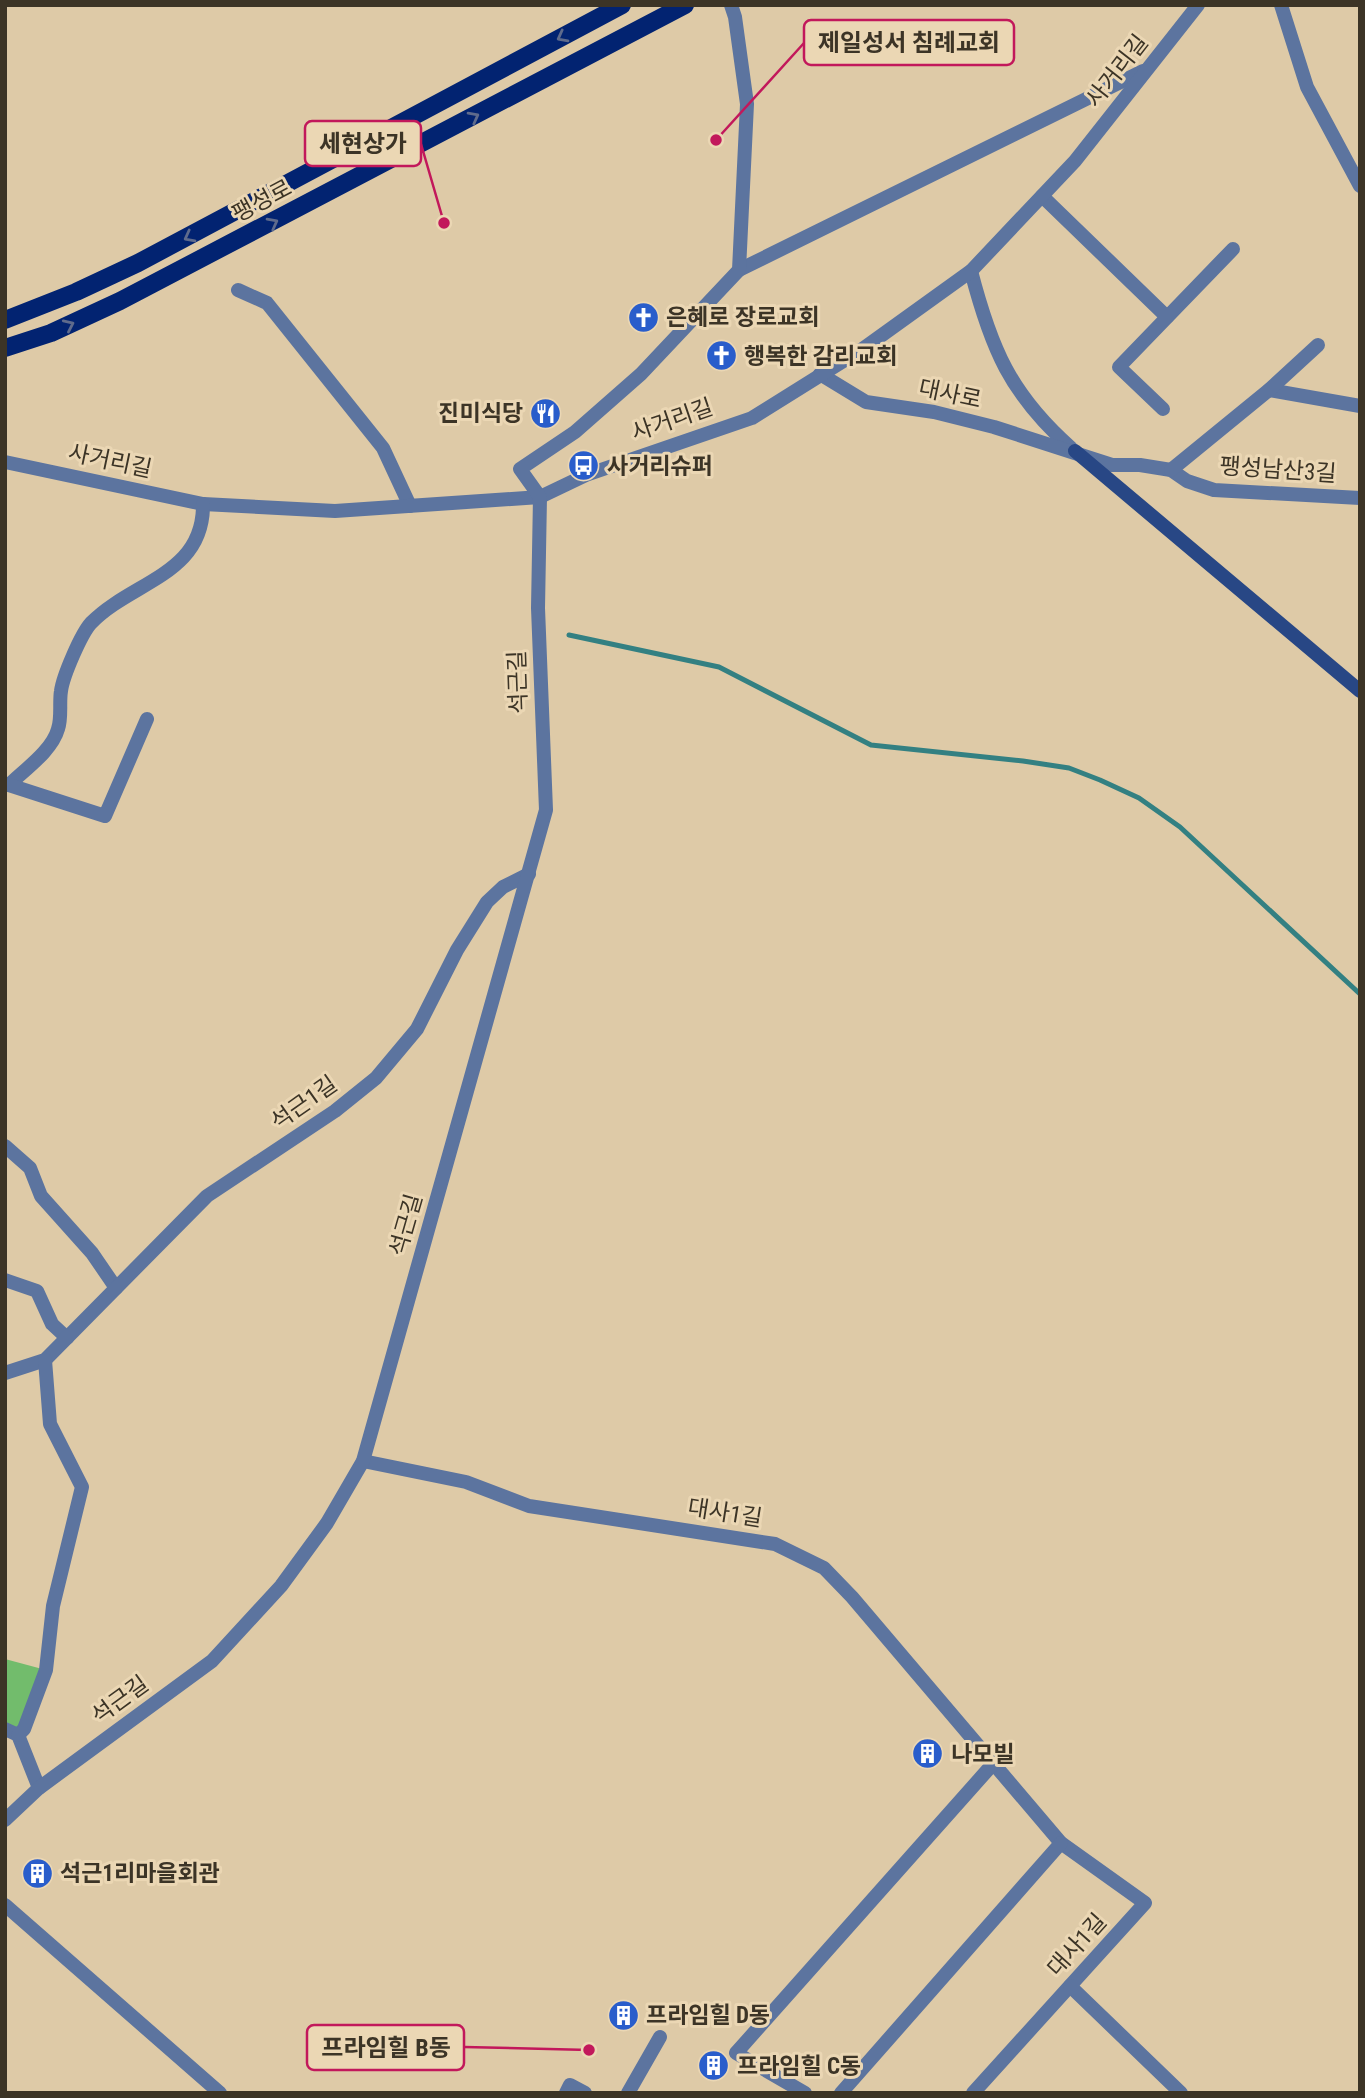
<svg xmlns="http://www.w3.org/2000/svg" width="1365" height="2098" viewBox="0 0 1365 2098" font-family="'Roboto Condensed','Noto Sans KR',sans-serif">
	<rect width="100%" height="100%" fill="#decaa7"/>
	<polygon fill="#72bc6c" points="5,1659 46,1670 24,1729 5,1729"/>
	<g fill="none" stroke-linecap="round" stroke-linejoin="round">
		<polyline stroke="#338082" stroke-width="5" points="569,635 719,667 871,745 1023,761 1069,768 1100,780 1139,798 1180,827 1360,994"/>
		<g stroke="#5c749f" stroke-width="14">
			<polyline points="1281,5 1307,87 1360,186"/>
			<polyline points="1042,196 1167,317"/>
			<polyline points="739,270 1143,71"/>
			<path d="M971 271C991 348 1010 394 1071 448"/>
			<polyline points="238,290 267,303 383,448 410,506"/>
			<polyline points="820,374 866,402 934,412 994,427 1112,465 1140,465 1171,470 1187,481 1214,490 1360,498"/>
			<polyline points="1269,390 1360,406"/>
			<polyline points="1163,409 1119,367 1233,249"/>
			<polyline points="5,462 203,504 335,511 540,497 586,475 752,418 864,348 971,271 1075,161 1198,5"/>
			<polyline points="1171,470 1269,390 1318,345"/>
			<path d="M5 784 9 785C24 770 52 751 58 729 62 718 59 703 61 691 63 676 81 634 91 623 132 581 204 575 203 504"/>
			<polyline points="9,785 105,816 147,719"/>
			<polyline points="5,1146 30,1168 41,1196 92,1253 116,1288"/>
			<polyline points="5,1280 37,1291 52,1324 67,1338"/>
			<polyline points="5,1373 45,1360 207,1196 335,1111 376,1078 417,1029 457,950 487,902 503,887 529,874"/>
			<polyline points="363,1461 466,1482 529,1506 775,1544 824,1568 852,1597 1061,1843 1145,1903 973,2093"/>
			<polyline points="5,1729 18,1735 39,1788"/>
			<polyline points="18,1735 24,1729 46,1670 53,1606 82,1487 50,1424 45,1360"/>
			<polyline points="5,1820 39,1788 212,1661 281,1586 327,1523 363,1461 546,810 538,608 540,497 520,469 575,432 641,374 739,270 747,104 735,17 731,5"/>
			<polyline points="5,1905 220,2093"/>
			<polyline points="1070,1986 1181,2093"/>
			<polyline points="566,2093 570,2085 585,2093"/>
			<polyline points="628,2093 660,2037"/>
			<polyline points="805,2093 736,2053 992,1765"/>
			<polyline points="841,2093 1061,1843"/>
		</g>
		<polyline stroke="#284785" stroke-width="14" points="1075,451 1360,691"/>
		<g stroke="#022371" stroke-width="18">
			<polyline points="5,320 76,292 138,263 622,5"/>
			<polyline points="5,348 51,333 120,301 685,5"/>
		</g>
	</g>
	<defs><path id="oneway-chevron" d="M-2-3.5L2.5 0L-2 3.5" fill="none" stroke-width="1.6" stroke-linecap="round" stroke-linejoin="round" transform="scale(1.75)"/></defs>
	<g stroke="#5f6b8c">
		<use href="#oneway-chevron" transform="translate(562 37) rotate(152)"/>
		<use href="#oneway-chevron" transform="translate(474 117) rotate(-28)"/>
		<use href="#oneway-chevron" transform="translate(273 223) rotate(-28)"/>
		<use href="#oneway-chevron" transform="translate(189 237) rotate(152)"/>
		<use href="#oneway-chevron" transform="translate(69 325) rotate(-25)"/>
	</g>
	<defs>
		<symbol id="church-disc" viewBox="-11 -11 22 22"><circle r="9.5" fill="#295dcb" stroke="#ebd7b4"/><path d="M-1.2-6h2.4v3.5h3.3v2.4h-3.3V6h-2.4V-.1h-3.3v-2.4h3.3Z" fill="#fff"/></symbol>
		<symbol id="restaurant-disc" viewBox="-11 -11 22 22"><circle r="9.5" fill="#295dcb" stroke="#ebd7b4"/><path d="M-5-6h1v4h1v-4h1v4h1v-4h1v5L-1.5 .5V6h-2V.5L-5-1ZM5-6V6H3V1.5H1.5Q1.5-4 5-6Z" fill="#fff"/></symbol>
		<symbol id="bus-disc" viewBox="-11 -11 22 22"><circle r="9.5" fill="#295dcb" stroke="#ebd7b4"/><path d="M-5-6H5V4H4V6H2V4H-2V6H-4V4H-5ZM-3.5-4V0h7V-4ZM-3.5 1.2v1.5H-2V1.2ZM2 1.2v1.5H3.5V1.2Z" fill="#fff"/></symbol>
		<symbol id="building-disc" viewBox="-11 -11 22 22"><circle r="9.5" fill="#295dcb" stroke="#ebd7b4"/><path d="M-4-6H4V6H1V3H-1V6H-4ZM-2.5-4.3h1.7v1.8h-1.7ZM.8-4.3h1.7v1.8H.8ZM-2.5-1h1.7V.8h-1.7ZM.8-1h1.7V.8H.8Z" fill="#fff"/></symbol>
	</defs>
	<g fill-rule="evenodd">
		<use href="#church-disc" x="626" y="300" width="35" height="35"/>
		<use href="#church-disc" x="704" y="338" width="35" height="35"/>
		<use href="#restaurant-disc" x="528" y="396" width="35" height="35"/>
		<use href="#bus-disc" x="566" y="448" width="35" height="35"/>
		<use href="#building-disc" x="910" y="1736" width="35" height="35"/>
		<use href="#building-disc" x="20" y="1856" width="35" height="35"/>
		<use href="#building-disc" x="606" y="1998" width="35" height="35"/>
		<use href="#building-disc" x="696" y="2048" width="35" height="35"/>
	</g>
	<g text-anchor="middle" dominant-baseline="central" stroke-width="6" stroke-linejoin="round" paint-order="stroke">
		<g font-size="23" fill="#3c3426" stroke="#ebd7b4">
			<text transform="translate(1117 71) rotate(-52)">사거리길</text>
			<text transform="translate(262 201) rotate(-28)">팽성로</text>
			<text transform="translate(950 394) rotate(12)">대사로</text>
			<text transform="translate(672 420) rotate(-19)">사거리길</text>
			<text transform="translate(110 461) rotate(12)">사거리길</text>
			<text transform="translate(1278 470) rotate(4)">팽성남산3길</text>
			<text transform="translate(518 682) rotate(-92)">석근길</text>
			<text transform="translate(304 1103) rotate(-35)">석근1길</text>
			<text transform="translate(406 1225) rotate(-74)">석근길</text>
			<text transform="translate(725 1513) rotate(9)">대사1길</text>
			<text transform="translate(120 1700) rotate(-36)">석근길</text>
			<text transform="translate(1077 1945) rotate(-48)">대사1길</text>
		</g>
		<g font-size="23" font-weight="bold" fill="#3c3426" stroke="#ebd7b4" text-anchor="start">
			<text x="666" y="317">은혜로 장로교회</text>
			<text x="744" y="356">행복한 감리교회</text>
			<text x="523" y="413" text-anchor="end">진미식당</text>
			<text x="607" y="466">사거리슈퍼</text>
			<text x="951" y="1754">나모빌</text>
			<text x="60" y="1873">석근1리마을회관</text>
			<text x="646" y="2015">프라임힐 D동</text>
			<text x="737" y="2066">프라임힐 C동</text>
		</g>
	</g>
	<path fill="none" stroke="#c2185b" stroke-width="2.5" d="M716 140L804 43M444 223L421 144M589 2050L464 2047"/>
	<g fill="#c2185b" stroke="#ebd7b4" stroke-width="2.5">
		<circle cx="716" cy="140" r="7"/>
		<circle cx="444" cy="223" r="7"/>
		<circle cx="589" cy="2050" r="7"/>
	</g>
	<g fill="#ebd7b4" stroke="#c2185b" stroke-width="2.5">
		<rect x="804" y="20" width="210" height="45" rx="7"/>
		<rect x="305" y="121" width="116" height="45" rx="7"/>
		<rect x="307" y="2025" width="157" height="45" rx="7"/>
	</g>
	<g font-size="24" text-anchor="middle" font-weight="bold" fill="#3c3426">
		<text x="909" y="51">제일성서 침례교회</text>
		<text x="363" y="152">세현상가</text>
		<text x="386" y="2056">프라임힐 B동</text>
	</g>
	<rect width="1365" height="2098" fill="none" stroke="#3c3426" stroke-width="14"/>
</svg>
